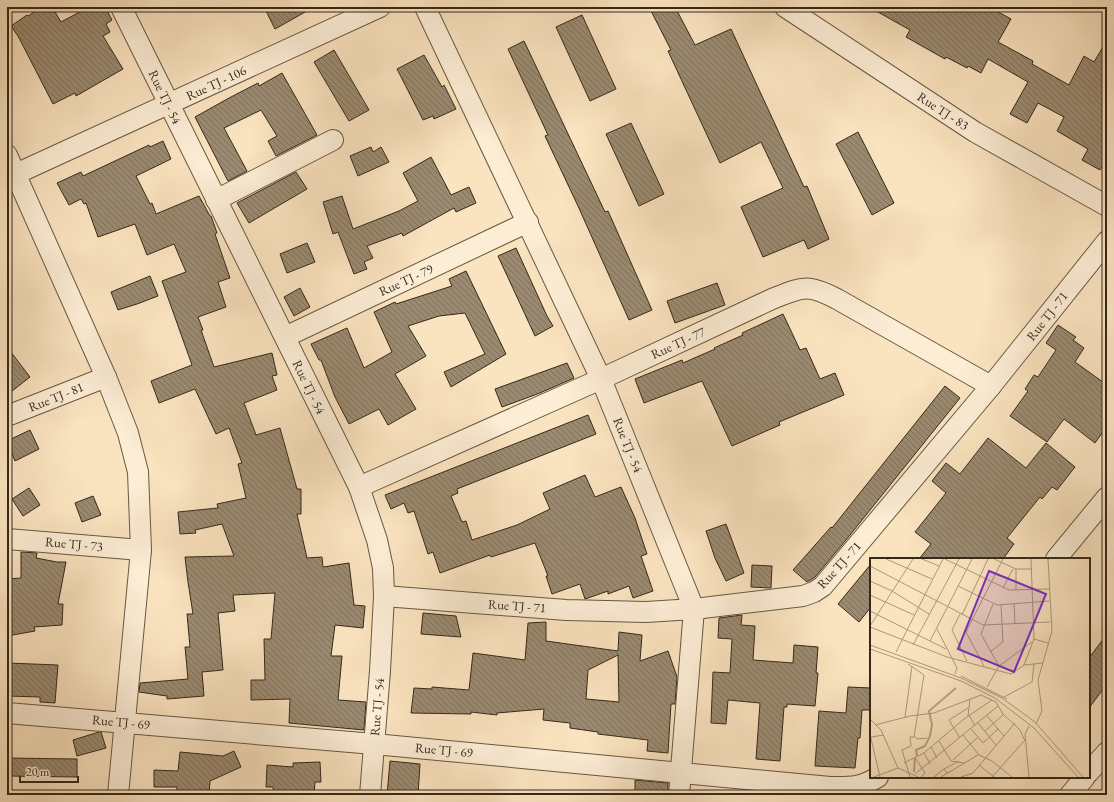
<svg xmlns="http://www.w3.org/2000/svg" width="1114" height="802" viewBox="0 0 1114 802" font-family="'EB Garamond',serif">
	<defs>
		<pattern id="building-back-hatch" width="6" height="6" patternUnits="userSpaceOnUse"><rect width="6" height="6" fill="#9b8a70"/><path d="M-1 5l2 2M0 0l6 6M5-1l2 2" fill="none" stroke="#7f715b"/></pattern>
	</defs>
	<rect width="100%" height="100%" fill="#fae3bf"/>
	<filter id="stains"><feTurbulence type="fractalNoise" baseFrequency=".005" numOctaves="4"/><feColorMatrix values="0 0 0 0 .2 0 0 0 0 .09 0 0 0 0 .02 0 0 0 .5 -.17"/></filter>
	<radialGradient id="worn" r=".72"><stop offset=".6" stop-color="#630" stop-opacity="0"/><stop offset="1" stop-color="#630" stop-opacity=".3"/></radialGradient>
	<g fill="url(#building-back-hatch)" stroke="#34291a" fill-rule="evenodd">
		<polygon points="42,7 52,7 61,22 89,7 105,7 112,20 106,24 110,32 103,36 123,69 76,96 75,93 53,104 18,36 11,26 27,15 28,16"/>
		<polygon points="264,7 314,7 275,29"/>
		<polygon points="649,7 675,7 695,45 731,29 804,187 807,186 829,239 808,249 804,240 763,257 741,207 783,188 761,142 720,163 668,51 671,50"/>
		<polygon points="869,7 989,7 1011,19 998,42 1033,61 1032,64 1069,85 1084,56 1094,62 1107,40 1107,158 1100,170 1082,160 1088,149 1057,131 1064,117 1038,103 1027,123 1010,114 1028,82 988,59 981,73 968,66 967,68 946,57 945,59 906,37 910,30"/>
		<polygon points="582,15 616,89 590,101 556,27"/>
		<polygon points="524,41 605,212 608,211 652,310 629,320 578,206 545,136 548,135 508,49"/>
		<polygon points="334,50 369,110 349,121 314,62"/>
		<polygon points="424,55 442,87 444,85 456,109 434,119 433,116 423,120 397,69"/>
		<polygon points="282,73 317,135 276,156 268,141 277,136 261,110 224,128 247,171 228,181 195,117 229,98 258,83 259,86"/>
		<polygon points="631,123 664,194 639,206 606,134"/>
		<polygon points="858,132 894,203 872,215 836,144"/>
		<polygon points="163,141 171,159 136,176 150,204 152,203 156,214 199,196 210,216 211,216 217,233 215,234 230,278 218,282 226,307 198,317 203,330 201,330 214,367 272,353 277,375 272,376 277,390 244,403 256,435 280,428 297,489 301,489 301,514 297,514 307,558 322,557 323,567 349,563 354,605 365,606 363,628 335,625 331,656 342,656 338,700 366,702 364,730 289,723 290,699 251,700 251,680 265,680 264,639 271,639 275,593 233,595 235,611 218,613 223,670 202,672 204,696 167,699 167,696 139,692 140,683 188,679 185,647 190,647 187,614 193,614 188,582 185,557 234,556 222,524 195,530 196,533 180,534 178,512 218,508 217,504 246,498 238,464 242,463 229,428 216,434 195,389 159,403 151,381 192,365 162,281 186,272 174,244 147,255 135,224 98,237 86,203 84,204 81,199 69,205 57,183 81,172 83,176 149,145 150,147"/>
		<polygon points="371,147 373,152 381,147 389,162 358,176 350,156"/>
		<polygon points="431,157 451,195 469,187 476,203 456,212 454,208 403,236 402,233 367,246 373,258 364,262 367,269 354,274 338,232 333,234 323,202 342,196 353,229 399,211 418,201 403,173"/>
		<polygon points="296,172 307,189 249,223 237,203"/>
		<polygon points="307,243 315,262 287,273 280,254"/>
		<polygon points="516,248 547,316 553,326 535,336 498,256"/>
		<polygon points="466,271 506,354 451,387 444,372 485,354 465,313 439,316 408,326 426,356 395,374 416,409 388,425 379,409 349,424 335,397 321,360 319,360 311,344 347,328 364,368 392,352 374,312 395,302 396,304 452,286 449,279"/>
		<polygon points="150,276 158,296 137,304 118,310 111,292"/>
		<polygon points="717,283 725,305 675,323 667,301"/>
		<polygon points="300,288 310,307 294,316 284,297"/>
		<polygon points="783,314 800,350 806,348 820,379 835,373 844,395 779,422 780,425 732,446 702,381 644,403 635,379 682,360 683,363 715,349 714,348 743,335 742,333"/>
		<polygon points="1058,325 1076,337 1073,340 1084,348 1075,362 1107,385 1107,426 1095,443 1064,419 1047,442 1010,416 1028,391 1025,389 1034,375 1038,377 1056,350 1046,343"/>
		<polygon points="7,347 30,377 7,395"/>
		<polygon points="567,363 574,378 540,393 502,407 495,389"/>
		<polygon points="945,386 960,398 846,540 815,577 807,582 793,570 831,527 832,528"/>
		<polygon points="588,415 596,434 457,489 458,493 451,496 462,522 466,521 472,540 517,525 550,509 543,493 585,475 595,497 621,487 635,518 647,554 641,556 653,591 633,598 629,586 608,594 608,591 585,599 580,584 552,594 546,576 548,576 535,543 491,557 490,555 440,573 433,552 428,554 414,511 408,513 404,503 391,509 385,495"/>
		<polygon points="30,430 39,449 15,461 7,441"/>
		<polygon points="988,438 1026,468 1046,443 1075,467 1057,490 1052,487 1042,499 1040,497 1007,538 1014,544 1003,559 919,559 931,544 915,532 946,493 932,481 946,463 960,474"/>
		<polygon points="29,488 40,505 23,516 12,499"/>
		<polygon points="93,496 101,515 82,522 75,503"/>
		<polygon points="726,524 744,573 726,581 715,558 706,531"/>
		<polygon points="21,552 37,553 36,558 57,562 66,562 58,604 63,604 62,625 34,627 35,631 7,636 7,612 11,612 7,579 21,578"/>
		<polygon points="871,564 871,607 859,622 838,604"/>
		<polygon points="752,565 772,566 771,588 751,587"/>
		<polygon points="423,613 456,616 461,637 421,634"/>
		<polygon points="742,615 741,625 755,626 753,660 793,663 794,645 818,647 816,673 818,673 815,706 787,704 787,707 784,707 780,761 756,759 760,703 728,700 726,724 711,723 713,672 730,673 732,639 718,638 719,618"/>
		<path d="M546 622V641L618 651 619 632 642 635 640 661 668 651 677 677 675 704H671L668 753 647 751 648 740 598 734V732L570 728V723L543 720 544 709 497 713V715L471 712V714L411 713 414 688 432 689V687L469 690 473 653 525 660 528 623ZM618 655 619 702 586 699 588 670Z"/>
		<polygon points="1107,634 1107,684 1089,708 1089,658"/>
		<polygon points="7,663 58,665 55,703 40,702 40,697 7,696"/>
		<polygon points="848,687 871,688 870,710 862,710 860,738 858,738 855,768 815,766 819,711 846,713"/>
		<polygon points="99,732 101,732 106,748 77,756 73,740"/>
		<polygon points="234,751 241,767 210,781 209,795 177,795 177,787 154,787 154,770 178,771 180,752 223,756"/>
		<polygon points="7,758 77,759 77,777 7,776"/>
		<polygon points="390,761 420,764 418,795 387,795"/>
		<polygon points="320,762 321,782 315,782 314,795 274,795 273,787 266,787 267,765 293,767 293,763"/>
		<polygon points="635,780 668,783 668,795 635,795"/>
	</g>
	<g fill="none" stroke-linecap="round" stroke-linejoin="round">
		<defs>
			<g id="street">
				<polyline points="121,7 359,487 377,540 383,568 384,596 380,671 370,795"/>
				<polyline points="425,7 601,379 694,609 679,795"/>
				<polyline points="785,7 975,132 1107,206"/>
				<polyline points="7,155 106,377 128,433 138,472 141,550 118,795"/>
				<polyline points="7,178 380,7"/>
				<polyline points="216,200 333,140"/>
				<polyline points="285,337 528,222"/>
				<polyline points="7,416 106,377"/>
				<path d="M359 487 601 379 772 299C802 287 807 283 837 299L991 386"/>
				<polyline points="7,539 141,550"/>
				<polyline points="1056,559 1107,497"/>
				<polyline points="384,596 566,610 646,612 694,609 803,596 814,592 823,586 991,386 1107,241"/>
				<path d="M7 713 374 744 830 787C851 787 860 788 878 777"/>
				<polyline points="1089,772 1107,752"/>
				<polyline points="1070,795 1085,777"/>
			</g>
		</defs>
		<use href="#street" stroke="#665843" stroke-width="22"/>
		<use href="#street" stroke="#fcedd5" stroke-width="20"/>
	</g>
	<g text-anchor="middle" dominant-baseline="central" stroke-width="3" stroke-linejoin="round" paint-order="stroke">
		<g font-size="13" fill="#34291a" stroke="#fcedd5">
			<text transform="translate(216 83) rotate(-25)">Rue TJ - 106</text>
			<text transform="translate(165 97) rotate(64)">Rue TJ - 54</text>
			<text transform="translate(943 111) rotate(33)">Rue TJ - 83</text>
			<text transform="translate(406 280) rotate(-25)">Rue TJ - 79</text>
			<text transform="translate(1047 316) rotate(-52)">Rue TJ - 71</text>
			<text transform="translate(678 343) rotate(-25)">Rue TJ - 77</text>
			<text transform="translate(309 387) rotate(64)">Rue TJ - 54</text>
			<text transform="translate(56 397) rotate(-22)">Rue TJ - 81</text>
			<text transform="translate(628 445) rotate(68)">Rue TJ - 54</text>
			<text transform="translate(74 544) rotate(5)">Rue TJ - 73</text>
			<text transform="translate(839 565) rotate(-48)">Rue TJ - 71</text>
			<text transform="translate(517 606) rotate(4)">Rue TJ - 71</text>
			<text transform="translate(377 707) rotate(-85)">Rue TJ - 54</text>
			<text transform="translate(121 722) rotate(5)">Rue TJ - 69</text>
			<text transform="translate(444 750) rotate(5)">Rue TJ - 69</text>
		</g>
	</g>
	<g transform="translate(870 558)">
		<rect width="220" height="220" fill="#fae3bf"/>
		<path fill="none" stroke="#b7a487" stroke-width="2" d="M47 198 46 192 55 188 60 178 62 167 59 153 86 130M44 214 45 200"/>
		<path fill="none" stroke="#ab997d" stroke-width="1" d="M16 1 62 21M52 1 69 8M75 1 139 32 179 31M124 1 146 11H162M0 8 113 67 180 64M0 23 22 33 59 56M88 28 127 47 179 43M133 30 143 11M146 32V11M0 37 44 57M123 46 111 76 129 108M144 46 145 66M0 53 76 91M90 56 82 72 97 103M92 57 118 1M0 68 43 1M0 69 77 99 141 116 154 107 164 81 161 1M67 71 87 110 85 116M164 81 178 85M60 83 102 1M0 87 91 120 132 140 165 164 213 219M43 87 89 1M0 91 91 123 125 140 164 170 208 219M26 94 73 1M120 94 133 84 131 47M38 106 54 117 44 179H40L41 188 32 192 40 219M154 107 173 105M114 108 96 74 133 1M91 118 137 141M117 129 129 108 162 84M134 139 162 124 164 106M99 157 105 168M98 158 100 141M117 158 134 178M35 159 42 108M0 161 11 172 28 210M108 165 126 187M166 166 172 153 168 122 182 73 178 1M5 167 40 158 64 155 111 137 126 144 133 156 150 172 155 183M101 171 113 185 128 171M115 173 134 156M0 176 10 219M93 177 109 197 122 203 142 219M44 178 47 181 57 180M1 179 14 177M90 180 79 162 98 150M69 183 81 203 94 205M61 189 67 200M54 195 60 206M46 201 55 215 51 219M83 202 107 180M34 205 54 195 94 161 122 142M109 207 124 219M74 211 89 203M45 216 128 148M4 219 28 210 48 219M64 219 74 211 77 215M71 219 108 197M91 219 103 215 145 165M122 219 155 182M159 219 155 176 159 168"/>
		<path fill="#7b2cbf" fill-opacity="0.15" stroke="#7b2cbf" stroke-width="2" d="M119 13 176 36 144 114 88 91Z"/>
		<rect width="220" height="220" fill="none" stroke="#34291a" stroke-width="2"/>
	</g>
	<rect width="1114" height="802" fill="none" stroke="#fae3bf" stroke-width="24"/>
	<rect x="8" y="8" width="1098" height="786" fill="none" stroke="#34291a" stroke-width="2"/>
	<rect x="12" y="12" width="1090" height="778" fill="none" stroke="#34291a"/>
	<path d="M20 776v6h58v-6" fill="none" stroke="#34291a" stroke-width="2"/>
	<text x="26" y="776" font-size="12" fill="#34291a" stroke="#fcedd5" stroke-width="3" paint-order="stroke">20 m</text>
	<rect width="100%" height="100%" filter="url(#stains)"/>
	<rect width="100%" height="100%" fill="url(#worn)"/>
</svg>
